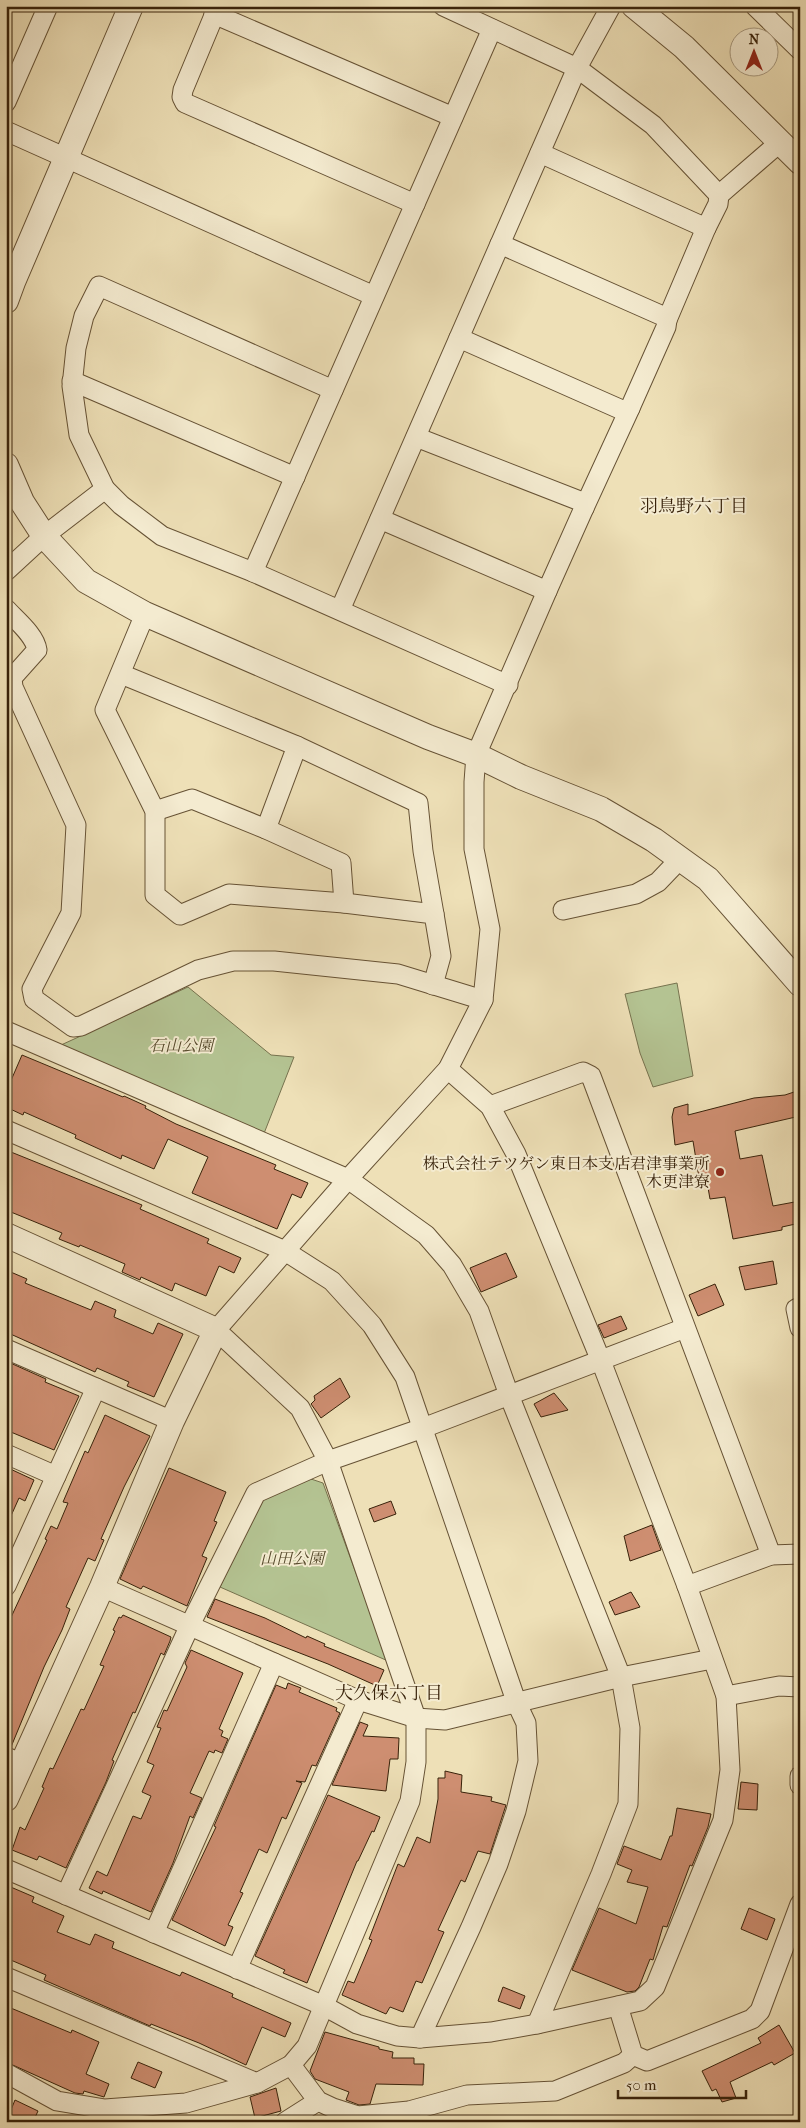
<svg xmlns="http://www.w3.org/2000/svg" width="806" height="2128" viewBox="0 0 806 2128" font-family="'IM FELL French Canon','Noto Serif JP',serif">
	<rect width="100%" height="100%" fill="#eee0b7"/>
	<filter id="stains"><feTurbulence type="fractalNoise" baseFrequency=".004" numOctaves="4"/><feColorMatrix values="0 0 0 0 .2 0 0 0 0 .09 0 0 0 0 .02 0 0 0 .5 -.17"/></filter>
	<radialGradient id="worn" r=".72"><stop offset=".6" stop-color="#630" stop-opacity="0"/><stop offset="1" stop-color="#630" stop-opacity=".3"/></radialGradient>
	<g fill="#b4c392" stroke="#76724e">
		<polygon points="677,983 693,1076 653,1087 640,1053 625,994"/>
		<polygon points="188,987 271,1055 294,1057 263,1136 61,1045"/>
		<polygon points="311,1479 323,1483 388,1661 220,1587 257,1500"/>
	</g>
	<g fill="#ce8e71" stroke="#38220a">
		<polygon points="22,1055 123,1097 124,1096 146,1106 145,1108 176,1124 276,1165 274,1169 308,1183 301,1198 292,1194 277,1229 192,1193 208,1157 168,1139 154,1169 122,1155 121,1159 75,1138 76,1135 24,1112 23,1115 6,1107 6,1092"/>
		<polygon points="800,1090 800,1116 735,1131 740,1159 762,1155 773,1206 800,1201 800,1223 782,1227 782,1230 733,1239 725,1197 710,1199 707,1182 700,1184 693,1141 675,1145 672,1117 674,1108 688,1104 688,1115 754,1098 785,1095"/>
		<polygon points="6,1150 142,1205 140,1209 209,1239 207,1243 241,1258 234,1273 219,1266 206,1296 175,1283 172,1291 141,1277 140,1280 122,1272 125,1264 80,1245 79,1247 59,1239 62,1233 6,1210"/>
		<polygon points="506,1253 517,1277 481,1292 470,1268"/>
		<polygon points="773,1261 777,1284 745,1290 739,1267"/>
		<polygon points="6,1270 27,1279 25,1283 91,1310 95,1301 116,1310 114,1317 153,1334 158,1323 183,1334 154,1397 127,1386 129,1382 97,1368 95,1372 6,1332"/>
		<polygon points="715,1284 724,1305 698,1316 689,1295"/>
		<polygon points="621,1316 627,1329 604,1338 598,1325"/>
		<polygon points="6,1361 46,1379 45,1382 79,1396 54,1450 6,1430"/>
		<polygon points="340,1378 350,1397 321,1418 311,1404 315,1400 314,1396"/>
		<polygon points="554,1393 568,1410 541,1417 534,1404"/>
		<polygon points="105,1415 150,1436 124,1487 101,1539 104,1540 95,1561 88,1558 66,1607 70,1609 62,1630 44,1667 11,1747 6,1746 6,1628 47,1540 45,1539 51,1526 57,1529 68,1503 63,1502 85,1451 88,1453"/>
		<polygon points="6,1467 34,1480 25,1501 19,1498 6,1527"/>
		<polygon points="169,1468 226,1492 214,1521 217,1522 202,1556 207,1558 187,1606 143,1586 141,1589 120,1579"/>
		<polygon points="391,1501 396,1514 374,1522 369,1509"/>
		<polygon points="652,1525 661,1550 630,1561 624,1536"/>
		<polygon points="631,1592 640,1607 615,1615 609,1602"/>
		<polygon points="215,1599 265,1618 306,1638 307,1636 325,1644 324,1646 384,1670 377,1686 328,1664 207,1617"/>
		<polygon points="123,1615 171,1637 170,1641 164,1655 161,1653 135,1713 133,1712 112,1760 114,1761 106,1782 66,1868 39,1856 37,1860 12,1850 20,1827 25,1830 44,1788 42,1787 50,1768 53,1769 81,1709 84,1710 104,1666 100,1665 115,1631 113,1630 119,1617 121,1618"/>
		<polygon points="191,1650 243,1673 219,1729 223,1731 221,1736 228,1739 222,1753 215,1750 214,1753 209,1751 190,1793 202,1798 193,1818 190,1816 173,1863 151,1912 103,1891 102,1894 89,1888 97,1871 107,1876 133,1816 141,1819 151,1796 142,1792 154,1765 147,1762 161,1728 157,1727 164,1710 167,1711 187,1667 185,1663"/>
		<polygon points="288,1683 301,1688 299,1692 337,1708 336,1711 340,1713 316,1766 312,1765 305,1782 296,1781 302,1783 286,1819 282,1817 267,1853 259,1849 240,1892 243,1893 228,1925 233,1927 225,1946 172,1920 216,1827 214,1826 276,1685 286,1689"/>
		<polygon points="360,1722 368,1725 363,1736 399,1738 398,1759 390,1759 386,1791 332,1785"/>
		<polygon points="445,1771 462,1775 461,1792 492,1797 491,1801 506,1805 490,1854 478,1851 465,1882 461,1880 438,1930 444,1932 422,1983 416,1981 403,2012 390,2007 386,2014 342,1995 348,1981 354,1983 372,1940 369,1939 398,1864 404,1867 417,1837 430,1843 438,1799 438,1778 445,1778"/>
		<polygon points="741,1782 758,1784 757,1810 738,1809"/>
		<polygon points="328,1795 380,1817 374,1832 372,1831 358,1861 357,1861 307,1983 283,1973 285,1970 255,1956"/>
		<polygon points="677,1808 711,1814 708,1827 692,1866 690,1865 667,1927 663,1926 653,1960 650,1959 639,1987 635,1991 627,1992 572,1970 599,1908 636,1924 648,1887 627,1882 632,1870 617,1864 624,1846 661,1860 670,1836 672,1836"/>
		<polygon points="6,1885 34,1897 32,1902 64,1916 57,1932 90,1945 95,1934 114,1942 112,1948 180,1976 182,1972 233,1994 232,1997 291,2023 285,2037 262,2027 246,2065 199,2043 151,2024 150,2026 44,1980 46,1975 6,1958"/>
		<polygon points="749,1908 775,1919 767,1940 741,1929"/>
		<polygon points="503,1987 525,1996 520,2009 498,2001"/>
		<polygon points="6,2006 71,2033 72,2030 99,2042 86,2074 109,2084 104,2097 84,2091 83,2094 75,2093 6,2062"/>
		<polygon points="779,2025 795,2053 774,2065 772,2062 730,2082 736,2098 722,2102 716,2089 712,2091 702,2071 761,2043 758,2038"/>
		<polygon points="325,2032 379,2047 379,2049 393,2052 392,2058 414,2058 414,2064 424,2064 423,2085 376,2084 370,2104 359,2105 346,2100 349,2092 315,2079 310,2071"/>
		<polygon points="138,2062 162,2072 155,2088 131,2078"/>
		<polygon points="276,2088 281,2111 255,2118 250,2097"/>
		<polygon points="15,2100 38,2111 33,2122 6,2122"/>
	</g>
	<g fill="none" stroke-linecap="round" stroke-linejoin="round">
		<defs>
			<g id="minor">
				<polyline points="218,6 183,90 182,97 185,103 415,204"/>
				<polyline points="443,6 577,68 653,125 719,195 718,204 706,228 540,153"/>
				<polyline points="755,6 800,50"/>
				<polyline points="214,14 453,117"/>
				<polyline points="6,102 48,6"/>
				<polyline points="6,131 374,296"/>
				<polyline points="719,195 779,143"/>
				<polyline points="667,320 706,228"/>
				<polyline points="459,338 622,410 630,408 666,327 667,320 665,317 500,244"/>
				<polyline points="72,381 295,477"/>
				<polyline points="333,390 99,286 84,316 76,348 72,386 79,435 105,489 121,505 162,536 253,572 508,685"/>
				<polyline points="584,508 630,408"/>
				<polyline points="380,519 547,591 584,508 580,501 416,437"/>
				<polyline points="6,571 44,536 105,489"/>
				<polyline points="253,572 492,29"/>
				<path d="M6 609C16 620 35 635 37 650L12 678 13 687 76 825 71 913 32 989 34 999 73 1027 81 1026 198 970 233 961H274L398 974 483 1000"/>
				<polyline points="340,610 577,68 611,6"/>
				<polyline points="145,614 105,710 155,811 155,895 180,915 229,894 344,903 434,914 441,956 433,985"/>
				<polyline points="121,674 297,746 418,803 423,851 434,914"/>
				<polyline points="297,746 266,829 341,863 344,903"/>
				<polyline points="155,811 192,799 266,829"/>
				<polyline points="563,910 636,894 658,882 680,859"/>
				<polyline points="6,1031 348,1179 426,1235 452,1265 479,1311 509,1395 621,1677 630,1728 628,1804 601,1874 537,2024"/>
				<polyline points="490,1106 583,1072 591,1076 771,1555"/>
				<polyline points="6,1130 285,1251 332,1281 372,1325 405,1377 517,1704 526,1723 528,1761 516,1811 498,1864 471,1927 420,2038"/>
				<polyline points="800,1307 796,1309 800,1328"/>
				<polyline points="6,1349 172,1421"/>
				<polyline points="6,1454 56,1476"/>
				<polyline points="6,1586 96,1388"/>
				<polyline points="687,1586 771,1555 800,1554"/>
				<polyline points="102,1587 358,1700 416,1718 445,1720 621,1677 712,1659"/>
				<polyline points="726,1696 779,1686 800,1687"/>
				<polyline points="6,1757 23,1764"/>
				<polyline points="800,1776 800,1785"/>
				<polyline points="6,1869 324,2006 357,2024 397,2036 420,2038 491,2032 537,2024 640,2001 655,1987 723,1820 730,1770 726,1696 687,1586 601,1361 516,1154 490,1106 448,1069"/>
				<polyline points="66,1895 190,1625 256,1493 328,1461 423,1428 685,1328"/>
				<polyline points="154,1933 274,1663"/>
				<polyline points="237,1969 358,1700"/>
				<polyline points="6,1977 257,2083"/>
				<polyline points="618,2006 633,2055 647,2061 752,2019 760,2011 800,1904"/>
				<polyline points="291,2065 318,2101 333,2108 358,2116 409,2111 467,2095 555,2091 624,2063 633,2055"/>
				<polyline points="6,2073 57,2101 105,2109 186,2103 257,2083 291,2065 307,2046 410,1801 416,1762 416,1718 328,1461 300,1408 216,1330 348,1179 448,1069 483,1000 490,929 474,849 474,782 476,755 547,591"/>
				<polyline points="285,2122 318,2101"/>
			</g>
			<g id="tertiary">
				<polyline points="634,6 684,47 800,162"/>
				<polyline points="6,301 13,282 131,6"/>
				<polyline points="6,465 22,502 44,536 86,581 145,614 428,737 476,755 521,777 601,809 654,840 708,879 800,984"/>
				<polyline points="6,1235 216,1330 172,1421 102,1587 6,1799"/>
			</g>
		</defs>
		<use href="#minor" stroke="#665235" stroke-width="21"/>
		<use href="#tertiary" stroke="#665235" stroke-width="26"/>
		<use href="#minor" stroke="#f4ebd0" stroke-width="19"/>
		<use href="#tertiary" stroke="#f4ebd0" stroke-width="24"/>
	</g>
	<circle fill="#8f2418" stroke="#f4ebd0" stroke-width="2" cx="720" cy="1172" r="5"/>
	<g text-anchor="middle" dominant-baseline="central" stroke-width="4" stroke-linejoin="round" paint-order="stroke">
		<g font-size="16" font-style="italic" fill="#574a2c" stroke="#f4ebd0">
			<text x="181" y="1045">石山公園</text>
			<text x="292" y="1558">山田公園</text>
		</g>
		<g font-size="16" fill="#38220a" stroke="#f4ebd0" text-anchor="end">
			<text x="710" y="1163">株式会社テツゲン東日本支店君津事業所<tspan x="710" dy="18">木更津寮</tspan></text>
		</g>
		<g font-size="18" fill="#38220a" stroke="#f4ebd0">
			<text x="694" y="506">羽鳥野六丁目</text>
			<text x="389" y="1693">大久保六丁目</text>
		</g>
	</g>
	<rect width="806" height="2128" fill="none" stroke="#eee0b7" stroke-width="25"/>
	<rect x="8" y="8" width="791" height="2113" fill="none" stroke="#38220a" stroke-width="2.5"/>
	<rect x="12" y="12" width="781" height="2103" fill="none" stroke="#38220a"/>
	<g transform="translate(754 52)"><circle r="24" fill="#f4ebd0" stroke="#a99b81"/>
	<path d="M0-4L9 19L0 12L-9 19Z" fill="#8f2418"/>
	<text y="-8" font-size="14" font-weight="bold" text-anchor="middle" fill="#38220a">N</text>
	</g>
	<path d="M618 2090v8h128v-8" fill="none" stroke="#38220a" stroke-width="2.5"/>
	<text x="626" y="2090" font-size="15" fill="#38220a" stroke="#f4ebd0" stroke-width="4" paint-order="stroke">50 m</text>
	<rect width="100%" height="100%" filter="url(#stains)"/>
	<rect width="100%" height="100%" fill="url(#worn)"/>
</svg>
